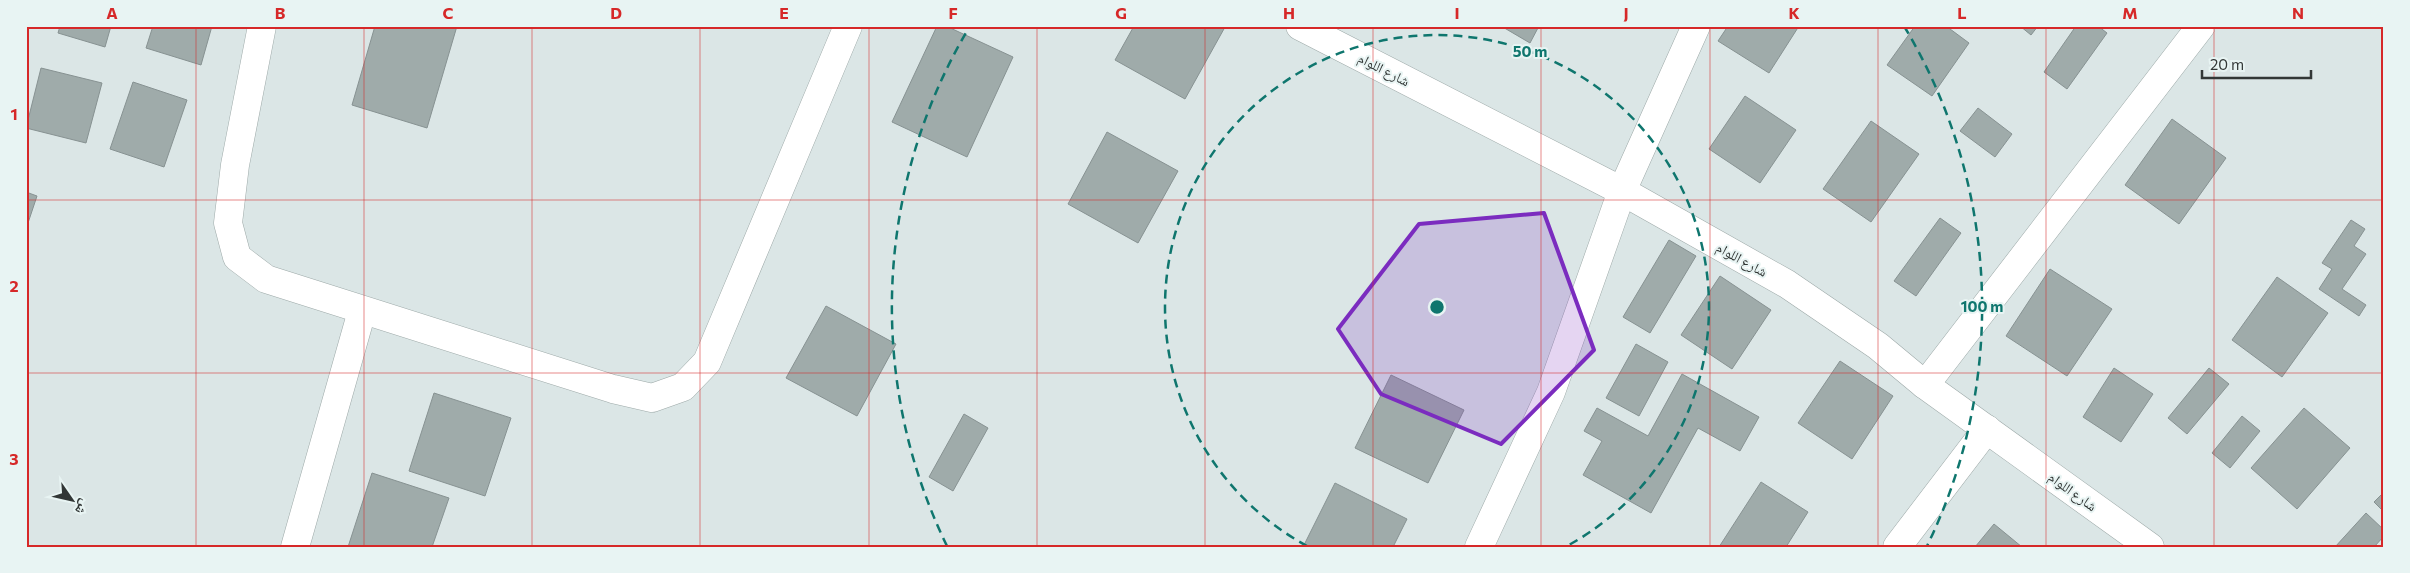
<svg xmlns="http://www.w3.org/2000/svg" width="2410" height="573" viewBox="0 0 2410 573" font-family="Commissioner,'Noto Naskh Arabic',sans-serif">
	<rect width="100%" height="100%" fill="#dbe6e6"/>
	<g fill="#9fabaa" stroke="#879292">
		<polygon points="60,26 111,26 105,47 58,33"/>
		<polygon points="153,26 212,26 201,65 146,48"/>
		<polygon points="375,26 457,26 427,128 352,105"/>
		<polygon points="937,26 946,26 1013,57 967,157 892,122"/>
		<polygon points="1134,26 1223,26 1225,27 1185,99 1115,60"/>
		<polygon points="1501,26 1539,26 1530,43"/>
		<polygon points="1728,26 1799,26 1769,73 1718,41"/>
		<polygon points="1915,26 1946,26 1969,43 1932,96 1887,65"/>
		<polygon points="2020,26 2038,26 2031,35"/>
		<polygon points="2076,26 2098,26 2107,33 2067,89 2044,72"/>
		<polygon points="41,68 102,83 86,143 26,128"/>
		<polygon points="133,82 187,100 164,167 110,149"/>
		<polygon points="1745,96 1796,130 1760,183 1709,149"/>
		<polygon points="1978,108 2012,134 1995,157 1960,131"/>
		<polygon points="2172,119 2226,158 2179,224 2125,185"/>
		<polygon points="1871,121 1919,154 1871,222 1823,189"/>
		<polygon points="1107,132 1178,171 1138,243 1068,204"/>
		<polygon points="26,192 37,196 26,229"/>
		<polygon points="1940,218 1961,233 1916,296 1894,281"/>
		<polygon points="2351,220 2365,229 2354,246 2366,254 2342,289 2366,305 2359,316 2319,289 2332,269 2322,263"/>
		<polygon points="1669,240 1696,256 1650,333 1623,317"/>
		<polygon points="2050,269 2112,309 2067,376 2006,336"/>
		<polygon points="1720,276 1771,310 1732,369 1681,335"/>
		<polygon points="2277,277 2328,313 2282,377 2232,340"/>
		<polygon points="826,306 896,344 857,416 786,378"/>
		<polygon points="1636,344 1668,362 1639,416 1606,398"/>
		<polygon points="1840,361 1893,396 1852,459 1798,423"/>
		<polygon points="2114,368 2153,394 2121,442 2083,417"/>
		<polygon points="2209,368 2229,384 2187,434 2168,418"/>
		<polygon points="1682,374 1759,417 1740,451 1698,428 1651,513 1583,475 1602,441 1584,431 1597,408 1648,436"/>
		<polygon points="1391,375 1464,410 1428,483 1355,448"/>
		<polygon points="434,393 511,418 485,496 409,471"/>
		<polygon points="2304,408 2350,448 2297,509 2251,468"/>
		<polygon points="964,414 988,428 953,491 929,477"/>
		<polygon points="2242,416 2260,431 2230,468 2212,453"/>
		<polygon points="372,473 449,498 432,547 348,547"/>
		<polygon points="1761,482 1808,512 1786,547 1719,547"/>
		<polygon points="1335,483 1407,519 1393,547 1303,547"/>
		<polygon points="2384,492 2384,512 2374,502"/>
		<polygon points="2366,513 2384,530 2384,536 2374,547 2335,547"/>
		<polygon points="1994,524 2022,547 1975,547"/>
	</g>
	<g fill="none" stroke-linecap="round" stroke-linejoin="round">
		<defs>
			<g id="street">
				<polyline points="262,26 235,165 228,223 237,257 266,279 613,389 652,398 683,387 707,362 848,26"/>
				<polyline points="1300,26 1622,191 1787,284 1878,346 1925,385 2150,547"/>
				<polyline points="1925,385 2201,26"/>
				<polyline points="295,547 362,311"/>
				<polyline points="1479,547 1551,392 1622,191 1696,26"/>
				<polyline points="1897,547 1987,429"/>
			</g>
		</defs>
		<use href="#street" stroke="#9da9a8" stroke-width="29"/>
		<use href="#street" stroke="#fff" stroke-width="28"/>
	</g>
	<path fill="#7b2cbf" fill-opacity="0.2" stroke="#7b2cbf" stroke-width="4" stroke-linejoin="round" d="M1544 213 1594 350 1501 444 1381 394 1338 329 1419 224Z"/>
	<path fill="none" stroke="#d62828" stroke-width="1" stroke-opacity="0.55" d="M196 26V547M364 26V547M532 26V547M700 26V547M869 26V547M1037 26V547M1205 26V547M1373 26V547M1541 26V547M1710 26V547M1878 26V547M2046 26V547M2214 26V547M26 200H2384M26 373H2384"/>
	<g fill="none" stroke="#0f766e" stroke-width="2.5" stroke-dasharray="9 6">
		<path d="M1307 546A272 272 0 1 1 1567 546"/>
		<path d="M947 546A545 545 0 0 1 970 26M1904 26A545 545 0 0 1 1927 546"/>
	</g>
	<g text-anchor="middle" dominant-baseline="central" stroke-width="4" stroke-linejoin="round" paint-order="stroke">
		<g font-size="14" fill="#323736" stroke="#e8f4f3">
			<text transform="translate(1384 69) rotate(27)">شارع اللوام</text>
			<text transform="translate(1742 259) rotate(29)">شارع اللوام</text>
			<text transform="translate(2073 491) rotate(36)">شارع اللوام</text>
		</g>
	</g>
	<circle cx="1437" cy="307" r="8" fill="#0f766e" stroke="#e8f4f3" stroke-width="2.5"/>
	<g font-size="15" text-anchor="middle" font-weight="bold" fill="#0f766e" stroke="#e8f4f3" stroke-width="4" stroke-linejoin="round" paint-order="stroke">
		<text x="1530" y="57">50 m</text>
		<text x="1982" y="312">100 m</text>
	</g>
	<rect width="2410" height="573" fill="none" stroke="#e8f4f3" stroke-width="55"/>
	<g transform="translate(72 500) rotate(124)" stroke="#e8f4f3" stroke-width="4" paint-order="stroke">
	<path d="M0-4L9 19L0 12L-9 19Z" fill="#323736"/>
	<text y="-8" font-size="14" font-weight="bold" text-anchor="middle" fill="#323736">ش</text>
	</g>
	<path d="M2202 70v8h109v-8" fill="none" stroke="#323736" stroke-width="2.5"/>
	<text x="2210" y="70" font-size="15" fill="#323736" stroke="#e8f4f3" stroke-width="4" paint-order="stroke">20 m</text>
	<rect x="28" y="28" width="2354" height="518" fill="none" stroke="#d62828" stroke-width="2"/>
	<g font-size="16" text-anchor="middle" font-weight="bold" fill="#d62828">
		<text x="112" y="19">A</text>
		<text x="280" y="19">B</text>
		<text x="448" y="19">C</text>
		<text x="616" y="19">D</text>
		<text x="784" y="19">E</text>
		<text x="953" y="19">F</text>
		<text x="1121" y="19">G</text>
		<text x="1289" y="19">H</text>
		<text x="1457" y="19">I</text>
		<text x="1626" y="19">J</text>
		<text x="1794" y="19">K</text>
		<text x="1962" y="19">L</text>
		<text x="2130" y="19">M</text>
		<text x="2298" y="19">N</text>
		<text x="14" y="120">1</text>
		<text x="14" y="292">2</text>
		<text x="14" y="465">3</text>
	</g>
</svg>
